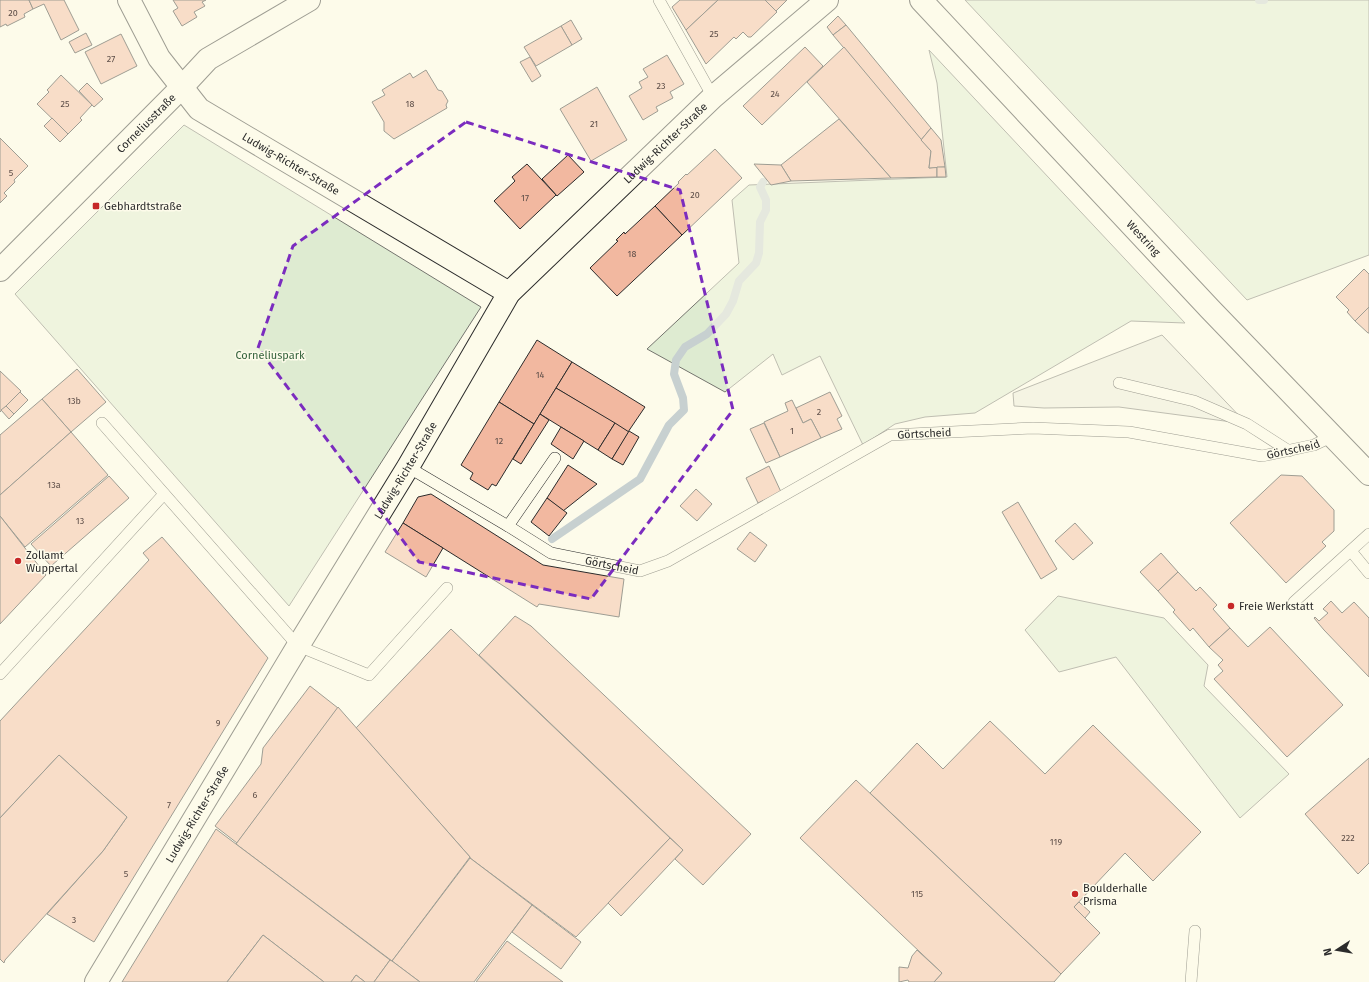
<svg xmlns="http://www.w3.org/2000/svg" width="1369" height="982" viewBox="0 0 1369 982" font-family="'Fira Sans',sans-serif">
	<rect width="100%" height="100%" fill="#fdfbea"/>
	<g fill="#deebd1" stroke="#74746e">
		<polygon points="965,0 1369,0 1369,255 1247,300"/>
		<polygon points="929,50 1185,323 1131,321 975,413 925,417 895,424 863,445 820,356 782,375 773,354 725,392 647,349 739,263 732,200 749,185 947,177 937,83"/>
		<polygon points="184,125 481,307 289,606 15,294"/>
		<polygon points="1058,596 1164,618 1208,665 1204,686 1289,774 1240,818 1116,657 1059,672 1025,630"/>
	</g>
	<polygon fill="#eceadb" stroke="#74746e" points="1162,335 1247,424 1119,407 1044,408 1014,406 1013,393"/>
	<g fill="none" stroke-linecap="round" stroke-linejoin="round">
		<g stroke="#c7d0d0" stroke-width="8">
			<polyline points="1259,0 1264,0"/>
			<polyline points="552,539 640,479 669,425 684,410 683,398 674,374 676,360 685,347 707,334 726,314 733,301 739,281 756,263 759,253 760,222 766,210 766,200 760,187 763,182"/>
		</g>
	</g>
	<g fill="#f2b8a0" stroke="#2b2b2b">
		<polygon points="0,0 29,0 33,9 24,14 25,17 7,26 6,24 0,27"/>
		<polygon points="29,0 64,0 79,30 61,40 44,4 33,9"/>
		<polygon points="173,0 206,0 202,2 205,6 194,12 197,17 182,26 173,11 178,8"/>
		<polygon points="680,0 718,0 686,30 672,7"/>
		<polygon points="718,0 765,0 777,12 751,37 748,37 743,32 736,39 734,37 706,64 686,30"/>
		<polygon points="765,0 787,0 776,11"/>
		<polygon points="838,16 846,25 833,35 827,27"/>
		<polygon points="571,20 582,39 572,45 561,26"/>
		<polygon points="846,25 931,128 921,140 833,35"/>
		<polygon points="561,26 572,45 536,66 524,47"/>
		<polygon points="86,33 92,45 75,53 69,42"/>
		<polygon points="121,34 137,66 101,84 85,52"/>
		<polygon points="805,47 823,66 762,125 743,106"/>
		<polygon points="844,47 931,151 929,168 937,167 937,177 891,178 807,82"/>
		<polygon points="667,55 684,84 670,92 673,98 656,107 658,111 643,120 629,96 642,88 639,82 648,77 643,69"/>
		<polygon points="530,57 541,76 532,82 520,62"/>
		<polygon points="426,70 438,90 442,91 448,101 446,105 447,108 394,139 384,131 384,122 372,102 385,95 382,90 410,73 413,78"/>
		<polygon points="61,75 92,105 80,118 82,120 68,134 37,104 49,92 47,90 48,89"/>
		<polygon points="87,83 103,99 94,107 79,91"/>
		<polygon points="597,87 627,140 591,161 560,109"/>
		<polygon points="52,118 68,134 60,142 44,126"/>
		<polygon points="839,119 891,178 791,181 781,165"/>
		<polygon points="931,128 941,140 945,167 929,168 931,151 921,140"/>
		<polygon points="0,138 28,166 14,180 15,182 4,193 7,196 0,203"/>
		<polygon points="715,149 742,178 682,235 655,206 679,183 678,182 686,174 687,175"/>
		<polygon points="568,155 584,172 557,196 542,179"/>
		<polygon points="527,164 556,195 520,229 494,201 515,181 512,177"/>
		<polygon points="754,164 781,165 791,181 771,185"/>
		<polygon points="937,167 945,167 946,177 937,177"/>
		<polygon points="655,206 682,235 617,296 590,268 618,241 616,240 624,232 625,234"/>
		<polygon points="1364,269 1369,274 1369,307 1355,321 1347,312 1349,310 1336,297"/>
		<polygon points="1369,307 1369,333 1368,333 1355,321"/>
		<polygon points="537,340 572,362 534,424 499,402"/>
		<polygon points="572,362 645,407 628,432 556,388"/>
		<polygon points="77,369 106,402 71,432 42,399"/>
		<polygon points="0,371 21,391 0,412"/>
		<polygon points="556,388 615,423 598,450 540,414"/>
		<polygon points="20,392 28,400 14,414 6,406"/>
		<polygon points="830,392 842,416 837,419 842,429 821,438 811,419 803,423 796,408"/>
		<polygon points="42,399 71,432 0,495 0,435"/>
		<polygon points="792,400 803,423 811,419 821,438 780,457 764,422 788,411 785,403"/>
		<polygon points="499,402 534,424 496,486 492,484 488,490 470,479 473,473 461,465"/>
		<polygon points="6,406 14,414 9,419 1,410"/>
		<polygon points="540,414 549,420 521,464 513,459"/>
		<polygon points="615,423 629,432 612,459 598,450"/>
		<polygon points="764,423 780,457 766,463 750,429"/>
		<polygon points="561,427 584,441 573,459 551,444"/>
		<polygon points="629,431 639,437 623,465 612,459"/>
		<polygon points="71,432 108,475 25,547 0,516 0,495"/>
		<polygon points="568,465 597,484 563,511 547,498"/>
		<polygon points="769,466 781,492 758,503 746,478"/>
		<polygon points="1281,475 1302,476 1334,510 1334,531 1322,542 1326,546 1286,583 1230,523"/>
		<polygon points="109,476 129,498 51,566 31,544"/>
		<polygon points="696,489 712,504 697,521 680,506"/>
		<polygon points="431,494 543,565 624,579 619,617 539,604 537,607 403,523 418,497"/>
		<polygon points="547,498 567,513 549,536 531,522"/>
		<polygon points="1018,502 1057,569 1041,579 1002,512"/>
		<polygon points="0,516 46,575 0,624"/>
		<polygon points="403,523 443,548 426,577 385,552"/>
		<polygon points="1075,523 1093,543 1073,560 1055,541"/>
		<polygon points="750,532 767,545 755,562 737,549"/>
		<polygon points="162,537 268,658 94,942 47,914 103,851 127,817 59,755 0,818 0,721 149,560 143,553"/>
		<polygon points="1161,553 1178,572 1158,591 1140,572"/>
		<polygon points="1178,572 1196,591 1200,587 1217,605 1213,609 1230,628 1209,647 1193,628 1190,631 1173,612 1175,610 1158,591"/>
		<polygon points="1331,601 1342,613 1354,602 1369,618 1369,677 1324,630 1314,618 1315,617 1319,621 1328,613 1323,609"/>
		<polygon points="515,616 531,626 751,834 703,885 675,859 683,850 479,655"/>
		<polygon points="1270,627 1343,705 1287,757 1214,679 1223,671 1218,665 1223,660 1209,647 1230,628 1248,647"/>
		<polygon points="451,629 670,838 576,937 470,858 470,857 356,728"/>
		<polygon points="310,686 338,708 237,843 215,826 261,764 263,748"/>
		<polygon points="338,707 470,857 392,961 236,844"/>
		<polygon points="990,721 1045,774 1093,725 1201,832 1153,881 1125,853 1074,907 1100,933 1061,974 870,793 917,743 943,769"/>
		<polygon points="59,755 127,817 103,851 5,960 4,963 0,959 0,818"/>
		<polygon points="1369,758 1369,863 1358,874 1305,814"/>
		<polygon points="856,780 1061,974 1054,982 934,982 942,973 800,838"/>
		<polygon points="216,829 390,960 374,982 365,982 356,975 351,982 324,982 263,935 227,982 122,982"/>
		<polygon points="670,838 683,850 621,916 608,903"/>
		<polygon points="470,858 532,905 474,982 420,982 392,961"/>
		<polygon points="1079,902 1090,912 1085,918 1074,907"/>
		<polygon points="532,905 581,942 561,969 512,932"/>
		<polygon points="263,935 324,982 227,982"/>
		<polygon points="507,941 563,982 476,982"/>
		<polygon points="917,950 942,973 934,982 909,982 908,980 899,982 899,967 908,968 912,956"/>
		<polygon points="390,960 392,961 420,982 374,982"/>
		<polygon points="356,975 365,982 351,982"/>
	</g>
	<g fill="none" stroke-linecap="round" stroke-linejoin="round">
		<defs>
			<g id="lane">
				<polyline points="659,0 713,97"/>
				<polyline points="1119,383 1194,401 1247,424 1289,451"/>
				<polyline points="102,423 298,646 369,675 447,588"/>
				<path id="s1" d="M408 467 508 526 551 553 640 571 668 561 890 435 1033 428 1129 432 1262 456 1314 445 1333 436"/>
				<polyline points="508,526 555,458"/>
				<polyline points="1351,551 1369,573"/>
				<polyline points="1294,602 1369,534"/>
				<polyline points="0,674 164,494"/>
				<polyline points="1191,982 1195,931"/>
			</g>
			<g id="street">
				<path id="s2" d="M129 0 159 58 199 109 509 293"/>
				<path id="s3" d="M0 270 182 87 208 59 309 0"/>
				<path id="s4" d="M96 982 298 646 408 467 509 293 713 97 827 0"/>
			</g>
			<g id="primary">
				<path id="s5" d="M921 0 1210 309 1369 474"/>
			</g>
		</defs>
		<use href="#lane" stroke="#2b2b2b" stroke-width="12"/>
		<use href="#street" stroke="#2b2b2b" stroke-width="24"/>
		<use href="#primary" stroke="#2b2b2b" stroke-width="24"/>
		<use href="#lane" stroke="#fdfbea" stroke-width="11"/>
		<use href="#street" stroke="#fdfbea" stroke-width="22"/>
		<use href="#primary" stroke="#fdfbea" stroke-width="22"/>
	</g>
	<path d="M0 0H1369V982H0ZM466 122 680 190 733 410 591 599 419 562 258 348 293 246Z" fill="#fdfbea" fill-opacity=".55" fill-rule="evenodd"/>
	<path fill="none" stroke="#7b2cbf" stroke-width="3" stroke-dasharray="8 5" stroke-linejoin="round" d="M466 122 680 190 733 410 591 599 419 562 258 348 293 246Z"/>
	<g fill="#c62828" stroke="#fdfbea" stroke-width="1.5">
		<rect x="92" y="202" width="8" height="8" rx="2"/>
		<circle cx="18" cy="561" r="4"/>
		<circle cx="1231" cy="606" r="4"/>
		<circle cx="1075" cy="894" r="4"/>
	</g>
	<g text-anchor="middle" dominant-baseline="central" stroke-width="3" stroke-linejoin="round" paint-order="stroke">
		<g font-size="9" fill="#5d4e48">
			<text x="13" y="13">20</text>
			<text x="714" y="34">25</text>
			<text x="111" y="59">27</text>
			<text x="661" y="86">23</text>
			<text x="775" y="94">24</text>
			<text x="65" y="104">25</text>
			<text x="410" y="104">18</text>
			<text x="594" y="124">21</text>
			<text x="11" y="173">5</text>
			<text x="695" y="195">20</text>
			<text x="525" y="198">17</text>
			<text x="632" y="254">18</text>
			<text x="540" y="375">14</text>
			<text x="74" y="401">13b</text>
			<text x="819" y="412">2</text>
			<text x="792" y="431">1</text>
			<text x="499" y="441">12</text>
			<text x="54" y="485">13a</text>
			<text x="80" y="521">13</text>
			<text x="218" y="723">9</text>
			<text x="255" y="795">6</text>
			<text x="169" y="805">7</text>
			<text x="1348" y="838">222</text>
			<text x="1056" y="842">119</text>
			<text x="126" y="874">5</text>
			<text x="917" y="894">115</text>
			<text x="74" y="920">3</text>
		</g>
		<g font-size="11" fill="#2b2b2b" stroke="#fdfbea">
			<text stroke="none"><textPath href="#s3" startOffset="207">Corneliusstraße</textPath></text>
			<text stroke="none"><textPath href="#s4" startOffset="1020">Ludwig-Richter-Straße</textPath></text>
			<text stroke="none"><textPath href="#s2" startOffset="237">Ludwig-Richter-Straße</textPath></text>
			<text stroke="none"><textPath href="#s5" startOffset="326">Westring</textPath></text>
			<text stroke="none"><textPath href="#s1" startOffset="577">Görtscheid</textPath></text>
			<text stroke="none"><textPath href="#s1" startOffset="949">Görtscheid</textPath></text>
			<text stroke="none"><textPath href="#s4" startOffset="598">Ludwig-Richter-Straße</textPath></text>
			<text stroke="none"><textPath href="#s1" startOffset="229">Görtscheid</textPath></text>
			<text stroke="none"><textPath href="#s4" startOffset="196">Ludwig-Richter-Straße</textPath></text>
		</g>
		<g font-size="11" fill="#2b2b2b" stroke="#fdfbea" text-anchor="start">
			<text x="104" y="206">Gebhardtstraße</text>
			<text x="26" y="555">Zollamt<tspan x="26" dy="13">Wuppertal</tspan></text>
			<text x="1239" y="606">Freie Werkstatt</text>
			<text x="1083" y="888">Boulderhalle<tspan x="1083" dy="13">Prisma</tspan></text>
		</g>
		<g font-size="11" fill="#34623c" stroke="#fdfbea">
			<text x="270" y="355">Corneliuspark</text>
		</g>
	</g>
	<g transform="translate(1337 950) rotate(258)" stroke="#fdfbea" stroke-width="3" paint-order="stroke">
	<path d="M0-3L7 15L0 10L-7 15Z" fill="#2b2b2b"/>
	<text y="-6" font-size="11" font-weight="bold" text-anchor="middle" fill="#2b2b2b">N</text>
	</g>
</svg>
